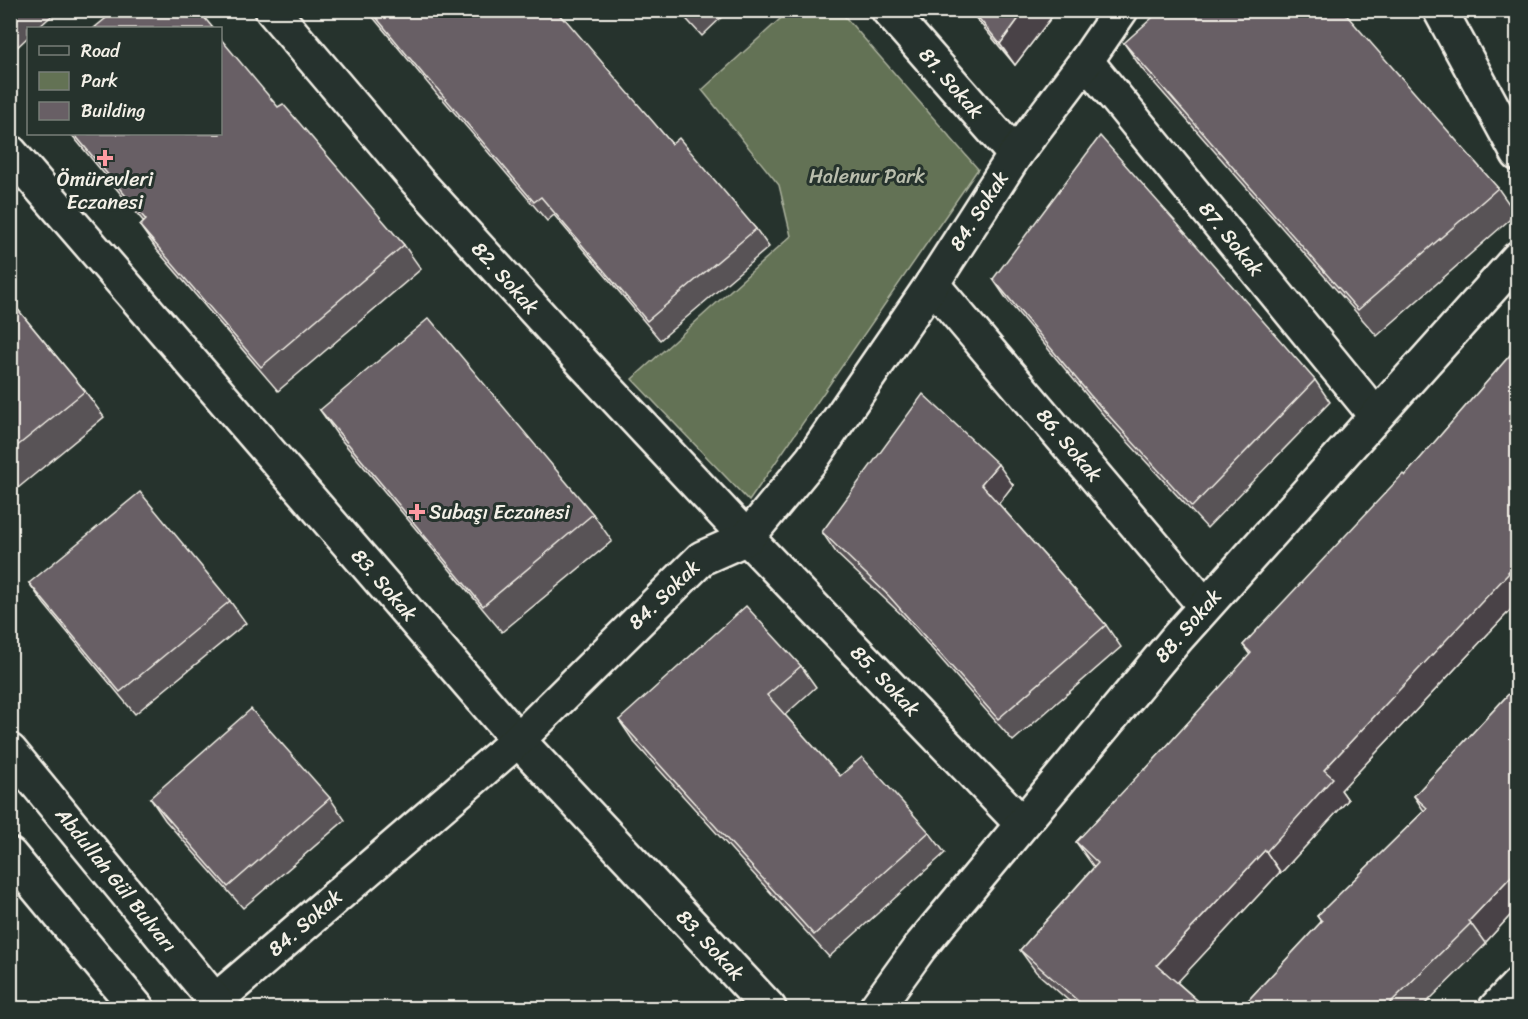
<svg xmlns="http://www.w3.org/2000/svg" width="1528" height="1019" viewBox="0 0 1528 1019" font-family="Sriracha,sans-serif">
	<rect width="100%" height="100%" fill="#26332d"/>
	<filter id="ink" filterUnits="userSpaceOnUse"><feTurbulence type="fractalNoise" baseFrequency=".0167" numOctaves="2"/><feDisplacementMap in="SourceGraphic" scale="12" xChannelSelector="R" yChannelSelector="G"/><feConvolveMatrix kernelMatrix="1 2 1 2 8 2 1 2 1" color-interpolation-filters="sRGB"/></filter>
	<g filter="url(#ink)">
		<polygon fill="#637254" stroke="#acb29e" stroke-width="1.5" points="790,10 840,11 978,169 749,501 632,379 791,236 779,185 702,90"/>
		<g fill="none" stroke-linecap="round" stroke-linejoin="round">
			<defs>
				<g id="minor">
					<polyline points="272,10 417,181 584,364 747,538 1022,824"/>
					<polyline points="888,10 1015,155"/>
					<polyline points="1086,61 1376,416"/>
					<polyline points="10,152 518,740 769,1008"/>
					<polyline points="932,284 1205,606"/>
					<polyline points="215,1001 518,740 702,558 747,538 812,459 932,284 1015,155 1086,61 1121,10"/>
					<polyline points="876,1008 920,947 1177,638 1518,258"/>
					<polyline points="1496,1008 1518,985"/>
				</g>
				<g id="secondary">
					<polyline points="1440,10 1518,154"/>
					<polyline points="10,751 221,1008"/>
					<polyline points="10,855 137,1008"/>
				</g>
			</defs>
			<use href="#minor" stroke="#f4f1e8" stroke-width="38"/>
			<use href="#secondary" stroke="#f4f1e8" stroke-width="38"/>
			<use href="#minor" stroke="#26332d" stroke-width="33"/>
			<use href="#secondary" stroke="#26332d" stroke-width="33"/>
		</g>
		<g fill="#595257" stroke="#f4f1e8" stroke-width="1.5">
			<polygon points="10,10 58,10 38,28 28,28 28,37 10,54"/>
			<polygon points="367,10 555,10 672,144 756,229 769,247 660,340 554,215 547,221 441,97 440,98"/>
			<polygon points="678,10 729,10 702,36"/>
			<polygon points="969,10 1057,10 1015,65"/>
			<polygon points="1124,43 1498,188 1516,214 1377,336 1142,69"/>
			<polygon points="278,107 404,245 421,269 278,391 157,250 140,226 144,222 71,134 220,134"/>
			<polygon points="993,279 1315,380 1330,402 1207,528 1105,417 1008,301"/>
			<polygon points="10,300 85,391 104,417 18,488 10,478"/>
			<polygon points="1518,346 1518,602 1341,790 1348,800 1281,873 1280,872 1177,982 1206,1008 1077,1008 1036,972 1020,950 1094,867 1091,863 1076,842 1145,770 1250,655 1243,645 1405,476"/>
			<polygon points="320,410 593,514 612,541 502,632 338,436"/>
			<polygon points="1013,485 998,503 1106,625 1121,647 1013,741 903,616 837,554 822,532"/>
			<polygon points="29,583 230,601 246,623 135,714 44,604"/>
			<polygon points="801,666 816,687 785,715 840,776 929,832 945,853 829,957 634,742 619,720"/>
			<polygon points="1518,684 1518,907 1485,943 1486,944 1421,1008 1241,1008 1321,922 1317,916 1424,811 1414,796"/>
			<polygon points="150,798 330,798 345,820 243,908 165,820"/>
		</g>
		<g fill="#494247" stroke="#f4f1e8" stroke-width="1.5">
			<polygon points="1025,10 1057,10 1015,65 1000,44"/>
			<polygon points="998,464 1013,485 997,506 981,484"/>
			<polygon points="1518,561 1518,602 1341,790 1348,800 1281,873 1266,852 1324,770"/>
			<polygon points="1265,850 1280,872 1173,987 1157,965"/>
			<polygon points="1518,869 1518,907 1485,943 1469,921"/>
		</g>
		<g fill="#685f65" stroke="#f4f1e8" stroke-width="1.5">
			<polygon points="10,10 19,10 10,18"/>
			<polygon points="116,10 198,10 213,28 94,28"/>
			<polygon points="370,10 555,10 564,20 565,19 672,144 679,138 756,229 647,321 541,197 534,202 428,78 427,79"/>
			<polygon points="683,10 691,10 687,14"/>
			<polygon points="972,10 1025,10 1000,44"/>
			<polygon points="1161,10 1342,10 1498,188 1358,310 1124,43"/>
			<polygon points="220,38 278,107 283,104 404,245 261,367 140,226 146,220 74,134 220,134"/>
			<polygon points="1100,136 1315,380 1192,507 1090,395 993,279"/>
			<polygon points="10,300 85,391 10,452"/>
			<polygon points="429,318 593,514 483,606 320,410"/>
			<polygon points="1518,346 1518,561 1508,572 1509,573 1324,770 1333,778 1266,852 1265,850 1157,965 1206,1008 1086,1008 1020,950 1098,863 1076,842 1144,769 1145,770 1251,653 1243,645 1403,474 1405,476"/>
			<polygon points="923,394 998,464 981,484 1106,625 998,719 888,595 822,532"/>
			<polygon points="140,492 230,601 120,692 29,583"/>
			<polygon points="746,606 801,666 767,695 840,776 862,757 929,832 814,935 619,720"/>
			<polygon points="1518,684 1518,869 1469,921 1471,923 1385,1008 1241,1008 1322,921 1317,916 1427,808 1414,796"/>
			<polygon points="251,709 330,798 228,887 150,798"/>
		</g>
	</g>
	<g fill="#ff9aa2" stroke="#26332d" stroke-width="2">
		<path d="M102 149h6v6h6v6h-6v6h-6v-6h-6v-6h6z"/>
		<path d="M414 503h6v6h6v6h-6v6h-6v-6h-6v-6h6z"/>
	</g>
	<g text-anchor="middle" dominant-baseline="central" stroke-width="6" stroke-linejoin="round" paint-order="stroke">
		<g font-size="20" fill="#f4f1e8" stroke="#26332d">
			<text transform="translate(951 83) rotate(49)">81. Sokak</text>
			<text transform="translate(979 211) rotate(-57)">84. Sokak</text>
			<text transform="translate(1231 239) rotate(51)">87. Sokak</text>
			<text transform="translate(505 278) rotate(48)">82. Sokak</text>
			<text transform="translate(1069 445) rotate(50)">86. Sokak</text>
			<text transform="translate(384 585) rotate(49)">83. Sokak</text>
			<text transform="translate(664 595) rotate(-44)">84. Sokak</text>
			<text transform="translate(1188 626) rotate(-49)">88. Sokak</text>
			<text transform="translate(885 681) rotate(46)">85. Sokak</text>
			<text transform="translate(116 880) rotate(51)">Abdullah Gül Bulvarı</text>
			<text transform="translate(305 923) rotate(-41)">84. Sokak</text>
			<text transform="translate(710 945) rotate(47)">83. Sokak</text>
		</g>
		<g font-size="20" fill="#babead" stroke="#26332d">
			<text x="867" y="176">Halenur Park</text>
		</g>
		<g font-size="20" fill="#f4f1e8" stroke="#26332d">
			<text x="105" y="179">Ömürevleri<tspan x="105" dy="23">Eczanesi</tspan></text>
			<text x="429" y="512" text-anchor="start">Subaşı Eczanesi</text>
		</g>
	</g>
	<rect width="1528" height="1019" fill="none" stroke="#26332d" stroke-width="36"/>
	<rect x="18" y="18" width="1492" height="983" fill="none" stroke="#f4f1e8" stroke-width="2" filter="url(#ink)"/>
	<rect x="27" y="27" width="195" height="108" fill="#26332d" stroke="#787f78" stroke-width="1.5"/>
	<rect x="39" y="46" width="30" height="9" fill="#26332d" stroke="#787f78" stroke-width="1.5"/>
	<text x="81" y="57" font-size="18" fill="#f4f1e8">Road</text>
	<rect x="39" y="72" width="30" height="18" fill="#637254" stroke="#787f78" stroke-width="1.5"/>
	<text x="81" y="87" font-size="18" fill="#f4f1e8">Park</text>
	<rect x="39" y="102" width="30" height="18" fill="#685f65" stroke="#787f78" stroke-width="1.5"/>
	<text x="81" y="117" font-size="18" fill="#f4f1e8">Building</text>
</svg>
